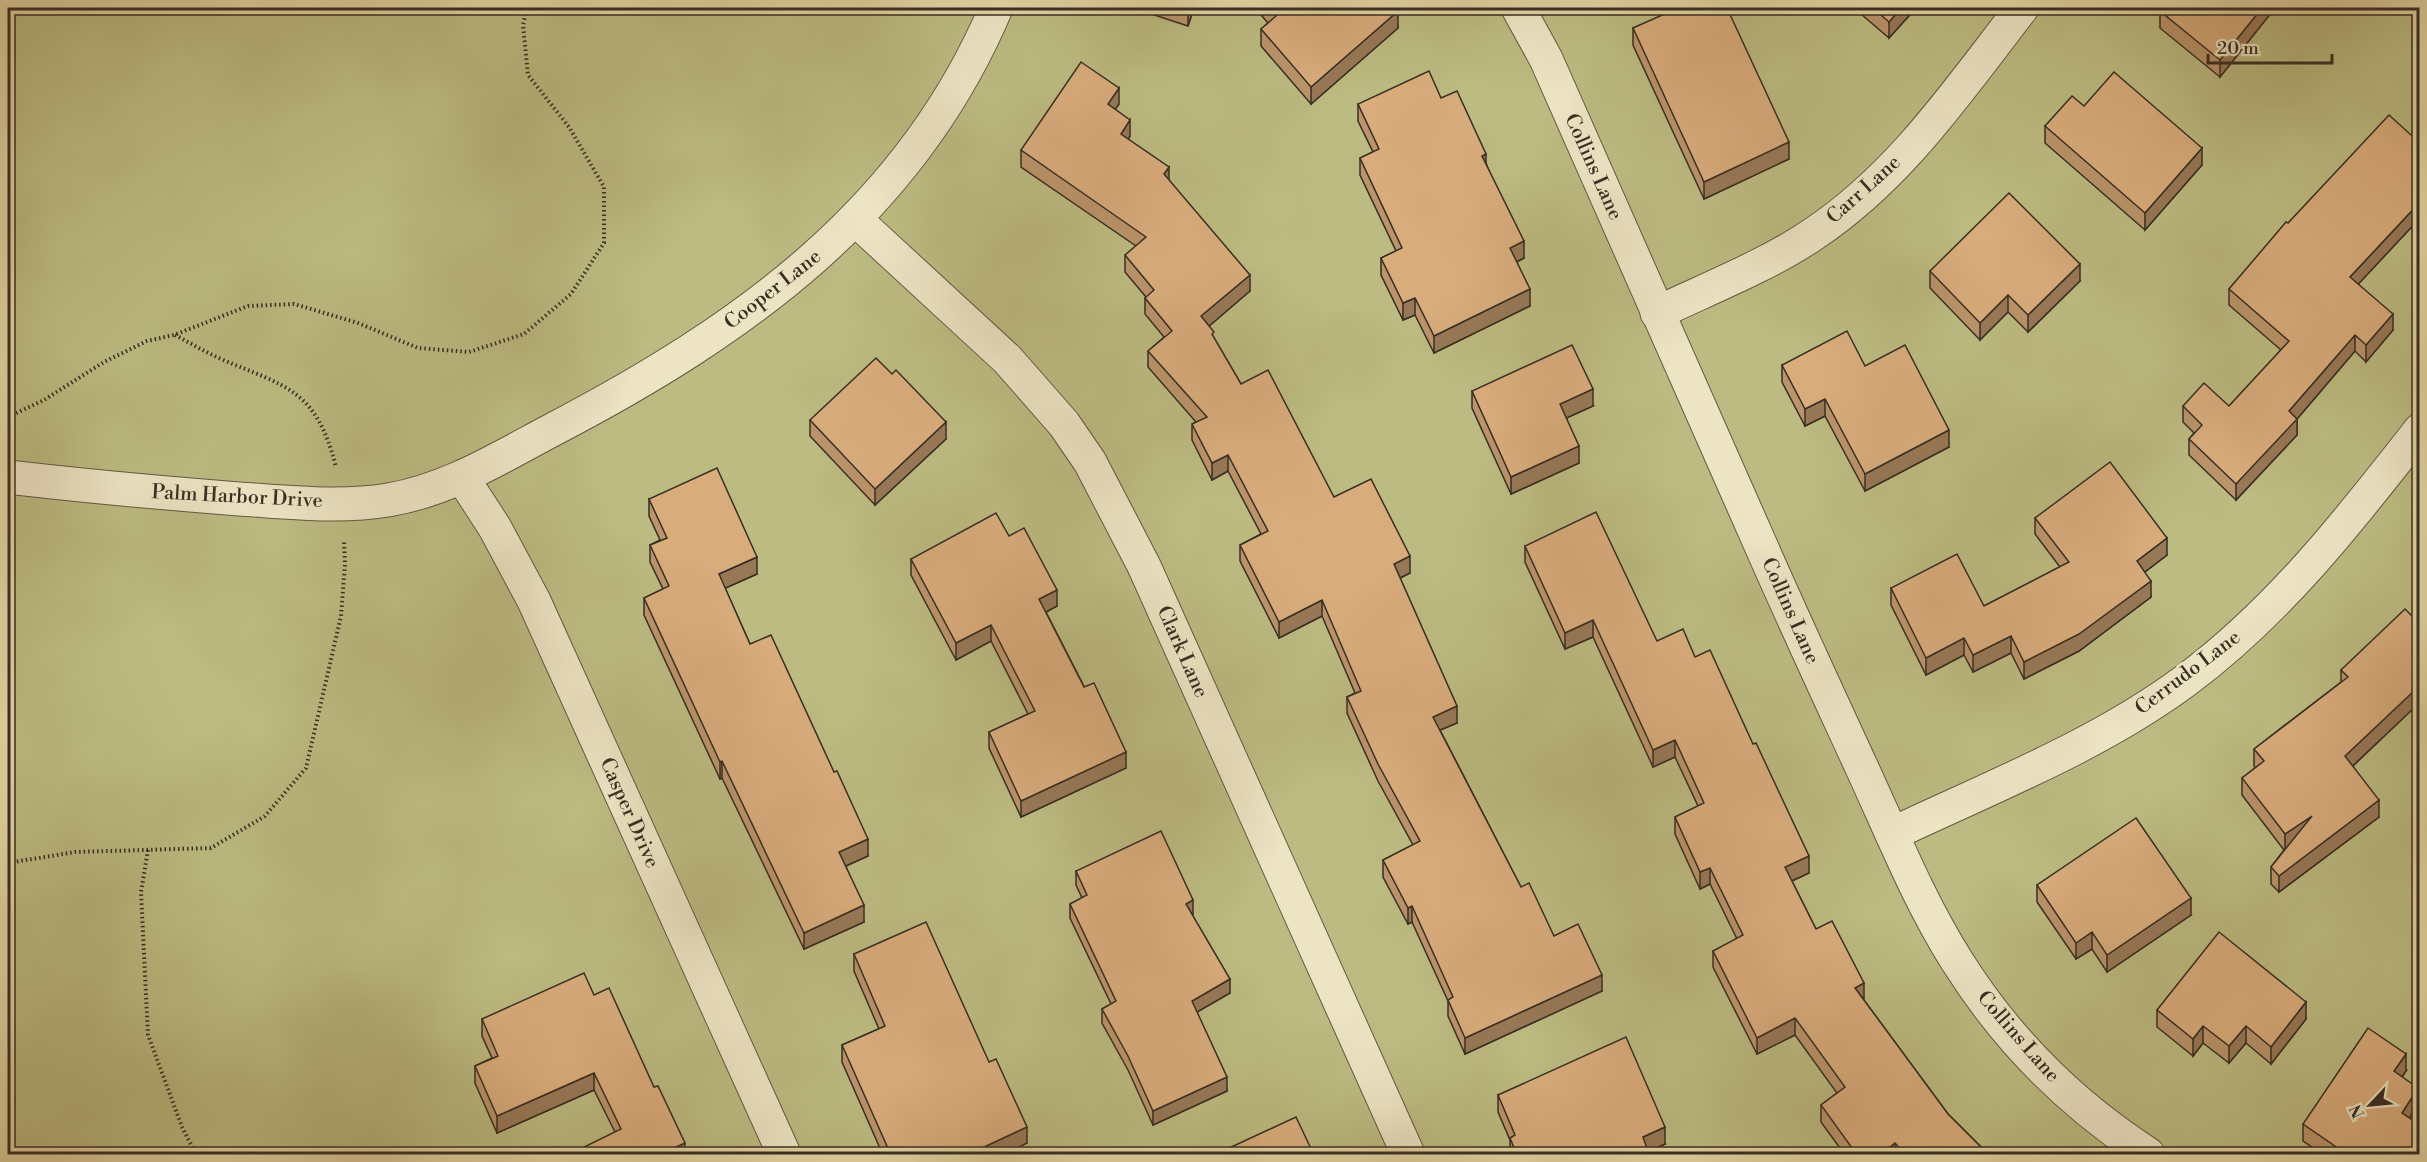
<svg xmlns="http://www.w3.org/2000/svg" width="2427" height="1162" viewBox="0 0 2427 1162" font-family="'Libre Bodoni',serif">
	<rect width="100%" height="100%" fill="#e4d5a4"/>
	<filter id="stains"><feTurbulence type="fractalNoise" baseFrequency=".00333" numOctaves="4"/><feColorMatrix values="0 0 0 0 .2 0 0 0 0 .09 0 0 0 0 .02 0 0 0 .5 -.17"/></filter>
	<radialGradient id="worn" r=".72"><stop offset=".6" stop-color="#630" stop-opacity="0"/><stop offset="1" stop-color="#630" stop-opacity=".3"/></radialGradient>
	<rect fill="#bcbb81" stroke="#7a7452" stroke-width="1.5" x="8" y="8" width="2411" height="1146"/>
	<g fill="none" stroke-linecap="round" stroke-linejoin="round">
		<defs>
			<g id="street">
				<path d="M1518 8 1546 59C1617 222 1689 385 1762 548 1794 621 1828 694 1862 768 1892 833 1919 901 1957 961 2006 1039 2072 1105 2148 1154"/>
				<polyline points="855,219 1007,359 1064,424 1090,462 1144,566 1408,1154"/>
				<path d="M1657 313C1707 289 1768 265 1812 235 1900 177 1959 89 2022 8"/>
				<path d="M8 477C85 486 162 493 239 499 288 502 340 508 388 500 448 490 499 458 552 430 742 331 910 212 996 8"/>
				<polyline points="462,477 495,528 534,601 784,1154"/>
				<path d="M1892 834C1991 787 2097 746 2185 681 2278 612 2349 521 2420 430"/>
			</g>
		</defs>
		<use href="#street" stroke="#625843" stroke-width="35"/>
		<g stroke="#372e23" stroke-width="4" stroke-dasharray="1.5 3" stroke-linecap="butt">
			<path d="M175 335C190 343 205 352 221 359 287 387 316 389 336 467"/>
			<polyline points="8,417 44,400 104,362 147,341 174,335 248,306 294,304 358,323 418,348 469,352 524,334 571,294 604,243 604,187 569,127 528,75 523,25 527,8"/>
			<polyline points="148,850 141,892 148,1035 182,1127 196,1154"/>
			<polyline points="8,863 75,852 211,848 265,816 306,768 341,616 345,564 344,540"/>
		</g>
		<use href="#street" stroke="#ede4c4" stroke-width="33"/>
	</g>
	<g fill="#bb946b" stroke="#372e23" stroke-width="1.5">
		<polygon points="1133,8 1194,8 1188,26"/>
		<polygon points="1255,8 1395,8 1398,28 1311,104 1261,46 1261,29 1268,23"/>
		<polygon points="1854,8 1916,8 1889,38"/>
		<polygon points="2275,8 2220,77 2160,28 2160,11"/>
		<polygon points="1633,28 1789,159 1704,199 1633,45"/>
		<polygon points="1441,98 1486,163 1524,258 1517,262 1530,306 1434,353 1415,315 1403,320 1381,275 1381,258 1396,251 1360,175 1360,158 1373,152 1358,121 1358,104"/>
		<polygon points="1119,104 1115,109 1130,136 1128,139 1169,180 1250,291 1209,326 1214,339 1241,384 1334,497 1410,573 1400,578 1457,723 1440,730 1521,887 1554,936 1602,991 1465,1054 1448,1016 1448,1001 1412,922 1408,924 1383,877 1383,860 1413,845 1378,781 1347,713 1347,697 1355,693 1322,616 1279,638 1240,561 1240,545 1261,534 1228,471 1212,480 1192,440 1192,424 1196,422 1148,367 1148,351 1164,337 1145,314 1145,298 1146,297 1125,272 1125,255 1136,246 1021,167 1021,150"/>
		<polygon points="2084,106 2202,165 2145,230 2045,143 2045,126"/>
		<polygon points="2420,143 2420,218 2358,284 2393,330 2366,362 2355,351 2297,419 2297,435 2236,500 2189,455 2189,439 2194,433 2183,422 2183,406 2229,406 2281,350 2229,305 2229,289 2288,223"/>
		<polygon points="1930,271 2080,281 2028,332 2008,312 1980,340 1930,288"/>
		<polygon points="1782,365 1865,366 1949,447 1865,491 1825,416 1805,426 1782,382"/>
		<polygon points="1472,391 1593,406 1566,418 1579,463 1511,494 1472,408"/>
		<polygon points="810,420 946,439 875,505 810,436"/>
		<polygon points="649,499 757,574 725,588 750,644 868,856 846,866 864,922 804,949 722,778 720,779 644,615 644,598 663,589 650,562 650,545 660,540 649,516"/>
		<polygon points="2035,518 2167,555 2145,572 2151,597 2079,651 2024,679 2011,653 1973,672 1964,655 1926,675 1891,605 1891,588 1984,606 2060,567 2035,534"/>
		<polygon points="1009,536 1057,606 1046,612 1126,768 1021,817 989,748 989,732 1028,714 991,641 956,660 911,575 911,559"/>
		<polygon points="1525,546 1657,641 1695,657 1809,873 1792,881 1816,929 1864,1000 1948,1114 1989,1155 1845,1155 1821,1122 1821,1105 1837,1093 1795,1035 1757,1054 1713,967 1713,951 1737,939 1710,884 1700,889 1675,834 1675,817 1698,806 1675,757 1653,767 1593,637 1565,649 1525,562"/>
		<polygon points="2420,616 2420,710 2416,706 2353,766 2379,817 2279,892 2271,884 2271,867 2284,850 2242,795 2242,778 2255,768 2254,766 2254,749 2341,682 2341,670 2416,620"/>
		<polygon points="1076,871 1193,914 1192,915 1230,993 1197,1012 1227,1091 1153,1125 1128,1070 1102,1023 1102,1009 1111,1004 1070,918 1070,904 1082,898 1076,885"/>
		<polygon points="2037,885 2191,915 2107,972 2092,949 2076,959 2037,902"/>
		<polygon points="854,954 989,1062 1027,1143 1003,1155 883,1155 842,1062 842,1045 879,1029 854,971"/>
		<polygon points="594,995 685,1155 615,1132 594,1090 497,1133 475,1083 475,1066 492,1058 482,1036 482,1019"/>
		<polygon points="2157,1010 2306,1019 2271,1064 2246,1043 2229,1063 2203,1043 2193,1056 2157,1027"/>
		<polygon points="2406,1071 2402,1077 2418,1105 2409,1118 2420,1155 2324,1155 2303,1141 2303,1124"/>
		<polygon points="1498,1095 1665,1144 1648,1151 1649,1155 1510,1155 1510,1140 1498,1112"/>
	</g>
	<g fill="#987857" stroke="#372e23" stroke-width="1.5">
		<polygon points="1189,8 1194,8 1188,26 1188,9"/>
		<polygon points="1901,8 1916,8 1889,38 1889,22"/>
		<polygon points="2262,8 2275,8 2220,77 2220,60"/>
		<polygon points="1398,11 1398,28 1311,104 1311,87"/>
		<polygon points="1119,88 1119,104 1108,120 1108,104"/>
		<polygon points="1130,120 1130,136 1121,150 1121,134"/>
		<polygon points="1789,142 1789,159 1704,199 1704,182"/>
		<polygon points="2202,148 2202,165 2145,230 2145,213"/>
		<polygon points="1486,154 1486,171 1482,156"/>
		<polygon points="1169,167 1169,183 1164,174"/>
		<polygon points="2420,202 2420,218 2350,293 2350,277"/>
		<polygon points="1524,241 1524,258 1510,265 1510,248"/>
		<polygon points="2080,264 2080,281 2028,332 2028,315"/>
		<polygon points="1250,275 1250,291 1201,333 1201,316"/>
		<polygon points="1530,289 1530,306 1434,353 1434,336"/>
		<polygon points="2008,295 2008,312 1980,340 1980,323"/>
		<polygon points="1415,298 1415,315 1403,320 1403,303"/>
		<polygon points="2393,314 2393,330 2366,362 2366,345"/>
		<polygon points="2355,335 2355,351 2297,419 2297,435 2236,500 2236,484 2289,411"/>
		<polygon points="1593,389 1593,406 1560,421 1560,404"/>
		<polygon points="1825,399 1825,416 1805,426 1805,409"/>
		<polygon points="946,422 946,439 875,505 875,489"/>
		<polygon points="1949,430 1949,447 1865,491 1865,474"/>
		<polygon points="1579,446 1579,463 1511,494 1511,477"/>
		<polygon points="1228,455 1228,471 1212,480 1212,463"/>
		<polygon points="2167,538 2167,555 2137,578 2137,561"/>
		<polygon points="1410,556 1410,573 1394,581 1394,564"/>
		<polygon points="757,557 757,574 719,591 719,574"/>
		<polygon points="2151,581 2151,597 2079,651 2024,679 2024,662"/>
		<polygon points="1057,590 1057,606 1039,616 1039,599"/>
		<polygon points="1322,600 1322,616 1279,638 1279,622"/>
		<polygon points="1593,620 1593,637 1565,649 1565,633"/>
		<polygon points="991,625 991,641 956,660 956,643"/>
		<polygon points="2011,636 2011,653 1973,672 1973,655"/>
		<polygon points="1964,638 1964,655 1926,675 1926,658"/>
		<polygon points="2416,689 2416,706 2345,773 2345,756"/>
		<polygon points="1457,706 1457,723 1433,733 1433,717"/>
		<polygon points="1675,740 1675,757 1653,767 1653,750"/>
		<polygon points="1126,752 1126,768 1021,817 1021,801"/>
		<polygon points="722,761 722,778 720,779 720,762"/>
		<polygon points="2379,800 2379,817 2279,892 2279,876"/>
		<polygon points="2312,816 2285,851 2285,834"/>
		<polygon points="868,839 868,856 839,869 839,852"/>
		<polygon points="1809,856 1809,873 1785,884 1785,867"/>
		<polygon points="1710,868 1710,884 1700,889 1700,872"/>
		<polygon points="2191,898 2191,915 2107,972 2107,955"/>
		<polygon points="1193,900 1193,914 1186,918 1186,904"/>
		<polygon points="864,905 864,922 804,949 804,933"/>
		<polygon points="1412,906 1412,922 1408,924 1408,908"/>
		<polygon points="2092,932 2092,949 2076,959 2076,943"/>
		<polygon points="1602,975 1602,991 1465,1054 1465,1038"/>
		<polygon points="1230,979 1230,993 1192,1015 1192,1001"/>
		<polygon points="1864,983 1864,1000 1855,988"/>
		<polygon points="2306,1002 2306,1019 2271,1064 2271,1047"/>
		<polygon points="1795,1018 1795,1035 1757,1054 1757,1038"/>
		<polygon points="2203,1026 2203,1043 2193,1056 2193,1039"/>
		<polygon points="2246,1026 2246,1043 2229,1063 2229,1046"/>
		<polygon points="2406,1054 2406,1071 2394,1088 2394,1071"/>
		<polygon points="594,1073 594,1090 497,1133 497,1116"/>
		<polygon points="1227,1077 1227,1091 1153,1125 1153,1111"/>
		<polygon points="2418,1088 2418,1105 2402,1129 2402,1113"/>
		<polygon points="1027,1127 1027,1143 1003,1155 967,1155"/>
		<polygon points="1665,1127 1665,1144 1643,1154 1643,1137"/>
		<polygon points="685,1143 685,1155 665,1155 665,1152"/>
		<polygon points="1895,1143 1895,1155 1880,1155"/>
	</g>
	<g fill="#d9ac7c" stroke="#372e23" stroke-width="1.5">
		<polygon points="1269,8 1395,8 1398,11 1311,87 1261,29 1276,16"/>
		<polygon points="1678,8 1727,8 1789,142 1704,182 1633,28"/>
		<polygon points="1873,8 1901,8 1889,22"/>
		<polygon points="2162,8 2262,8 2220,60 2160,11"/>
		<polygon points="1081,62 1119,88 1108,104 1130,120 1121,134 1169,167 1164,174 1250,275 1201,316 1214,332 1212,334 1241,384 1268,370 1334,497 1371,479 1410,556 1394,564 1457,706 1433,717 1521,887 1529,883 1554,936 1578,924 1602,975 1465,1038 1448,1000 1453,997 1412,906 1408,908 1383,860 1420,841 1378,764 1347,697 1361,691 1322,600 1279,622 1240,545 1268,531 1228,455 1212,463 1192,424 1207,417 1148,351 1172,331 1145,298 1154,290 1125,255 1146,237 1021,150"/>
		<polygon points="1429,71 1441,98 1457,91 1486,154 1482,156 1524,241 1510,248 1530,289 1434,336 1415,298 1403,303 1381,258 1402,248 1360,158 1379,149 1358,104"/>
		<polygon points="2114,72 2202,148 2145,213 2045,126 2072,96 2084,106"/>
		<polygon points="2389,115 2420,143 2420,202 2350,277 2393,314 2366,345 2355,335 2289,411 2297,419 2236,484 2189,439 2202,425 2183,406 2204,383 2229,406 2289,341 2229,289 2286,222 2288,223"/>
		<polygon points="2009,193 2080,264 2028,315 2008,295 1980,323 1930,271"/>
		<polygon points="1847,331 1865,366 1905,345 1949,430 1865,474 1825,399 1805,409 1782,365"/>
		<polygon points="1572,345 1593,389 1560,404 1579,446 1511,477 1472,391"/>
		<polygon points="876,358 892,374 896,370 946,422 875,489 810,420"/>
		<polygon points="2110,462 2167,538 2137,561 2151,581 2079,634 2024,662 2011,636 1973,655 1964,638 1926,658 1891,588 1957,554 1984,606 2069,562 2035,518"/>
		<polygon points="717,468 757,557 719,574 750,644 771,635 834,772 837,771 868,839 839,852 864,905 804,933 722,761 720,762 644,598 669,586 650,545 667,538 649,499"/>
		<polygon points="1596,512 1657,641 1683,629 1695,657 1710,650 1753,744 1756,743 1809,856 1785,867 1816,929 1832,921 1864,983 1855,988 1948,1114 1989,1155 1906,1155 1895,1143 1880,1155 1857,1155 1821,1105 1845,1087 1795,1018 1757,1038 1713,951 1743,935 1710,868 1700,872 1675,817 1704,803 1675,740 1653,750 1593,620 1565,633 1525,546"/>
		<polygon points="996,513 1009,536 1024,528 1057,590 1039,599 1084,687 1094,683 1126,752 1021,801 989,732 1035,711 991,625 956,643 911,559"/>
		<polygon points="2405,609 2416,620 2420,616 2420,693 2416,689 2345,756 2379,800 2279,876 2271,867 2312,816 2285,834 2242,778 2264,761 2254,749 2348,677 2341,670"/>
		<polygon points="2136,818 2191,898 2107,955 2092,932 2076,943 2037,885"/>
		<polygon points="1161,831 1193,900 1186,904 1230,979 1192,1001 1227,1077 1153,1111 1128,1056 1102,1009 1116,1001 1070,904 1087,895 1076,871"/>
		<polygon points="926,922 989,1062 996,1059 1027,1127 967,1155 891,1155 842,1045 885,1026 854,954"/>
		<polygon points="2219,932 2306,1002 2271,1047 2246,1026 2229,1046 2203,1026 2193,1039 2157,1010"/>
		<polygon points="584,973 594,995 609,988 654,1087 658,1086 685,1143 665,1152 666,1155 568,1155 621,1129 594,1073 497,1116 475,1066 498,1056 482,1019"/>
		<polygon points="2368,1028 2406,1054 2394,1071 2418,1088 2402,1113 2420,1125 2420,1155 2348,1155 2303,1124"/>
		<polygon points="1626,1037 1665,1127 1643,1137 1649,1155 1517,1155 1510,1138 1515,1135 1498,1095"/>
		<polygon points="1296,1117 1314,1155 1214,1155"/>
	</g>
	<g text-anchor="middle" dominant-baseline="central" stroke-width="6" stroke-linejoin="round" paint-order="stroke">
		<g font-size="20" fill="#372e23" stroke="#ede4c4">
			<text transform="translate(1593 167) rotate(66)">Collins Lane</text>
			<text transform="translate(1864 190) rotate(-42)">Carr Lane</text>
			<text transform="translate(773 290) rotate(-38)">Cooper Lane</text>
			<text transform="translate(237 497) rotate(3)">Palm Harbor Drive</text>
			<text transform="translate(1790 611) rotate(66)">Collins Lane</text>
			<text transform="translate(1182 652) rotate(66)">Clark Lane</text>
			<text transform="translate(2188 673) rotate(-37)">Cerrudo Lane</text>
			<text transform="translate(629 813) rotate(66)">Casper Drive</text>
			<text transform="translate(2018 1037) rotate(49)">Collins Lane</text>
		</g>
	</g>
	<rect width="2427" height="1162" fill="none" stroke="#e4d5a4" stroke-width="30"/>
	<rect x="9" y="9" width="2409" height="1144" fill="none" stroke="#372e23" stroke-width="3"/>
	<rect x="15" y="15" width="2397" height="1132" fill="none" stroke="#372e23" stroke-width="1.5"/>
	<g transform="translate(2370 1105) rotate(244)" stroke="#ede4c4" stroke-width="4.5" paint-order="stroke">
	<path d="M0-4.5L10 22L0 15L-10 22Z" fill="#372e23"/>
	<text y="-9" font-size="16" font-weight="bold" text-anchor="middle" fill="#372e23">N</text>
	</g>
	<path d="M2208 54v9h124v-9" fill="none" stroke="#372e23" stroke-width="3"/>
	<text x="2217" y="54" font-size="18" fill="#372e23" stroke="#ede4c4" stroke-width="4.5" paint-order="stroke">20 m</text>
	<rect width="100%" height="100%" filter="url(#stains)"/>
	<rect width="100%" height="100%" fill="url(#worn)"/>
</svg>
